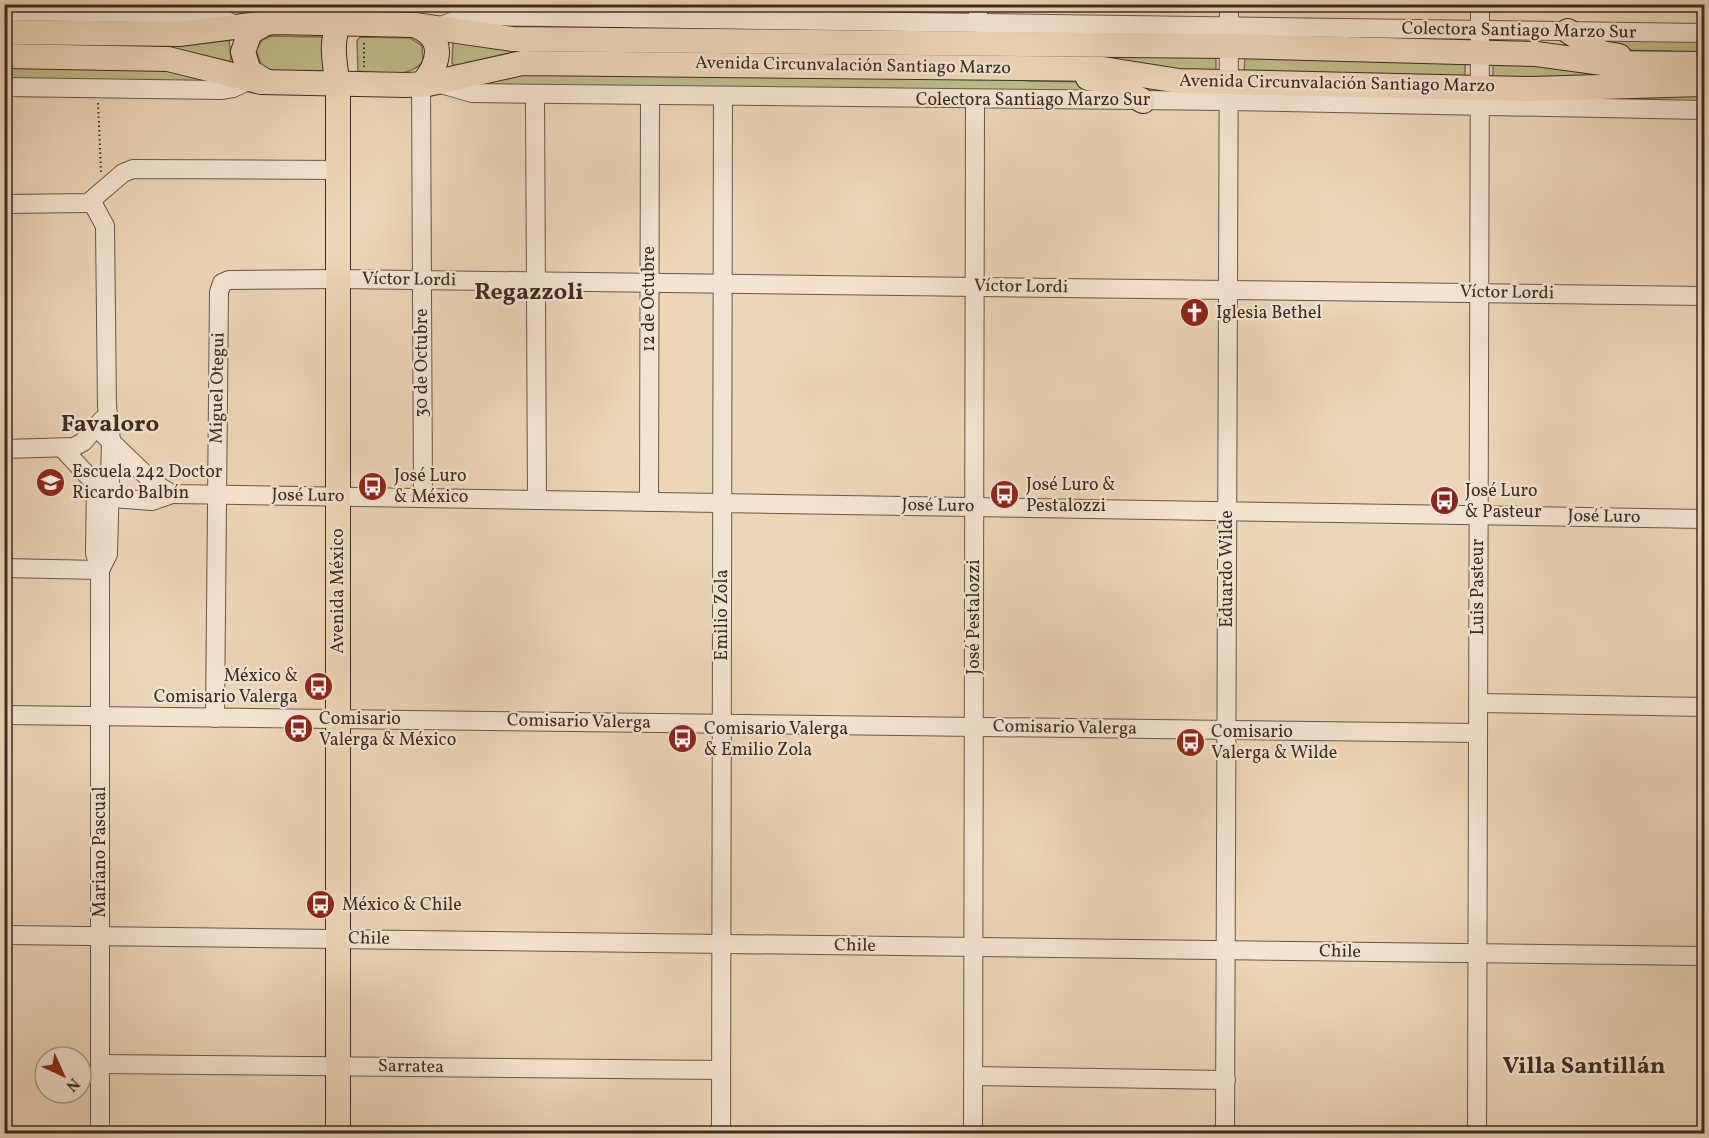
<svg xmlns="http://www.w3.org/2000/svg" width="1709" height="1138" viewBox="0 0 1709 1138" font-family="Vollkorn,serif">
	<rect width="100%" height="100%" fill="#ecd6b9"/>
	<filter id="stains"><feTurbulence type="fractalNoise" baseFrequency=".00333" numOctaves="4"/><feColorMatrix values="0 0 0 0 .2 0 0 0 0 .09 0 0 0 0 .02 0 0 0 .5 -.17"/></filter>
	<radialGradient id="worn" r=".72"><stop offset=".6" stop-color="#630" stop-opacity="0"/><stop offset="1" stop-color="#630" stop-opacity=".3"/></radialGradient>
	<g fill="#bfbc8a" stroke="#7c7457" stroke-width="1.5">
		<polygon points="271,36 323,37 324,71 273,71 262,67 256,50 262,40"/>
		<path d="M360 37 410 38 422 46 423 61C412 78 376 75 358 71L357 41Z"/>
		<polygon points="1593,37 1704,39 1704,56 1670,51 1611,50"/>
		<polygon points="5,39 229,39 231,60 229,63 5,50"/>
		<polygon points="453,41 1216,57 1216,71 456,67 452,63"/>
		<polygon points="1245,57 1465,63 1465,77 1244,72"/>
		<polygon points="5,63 158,65 227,81 5,81"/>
		<polygon points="1493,63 1704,77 1493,78"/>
		<polygon points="503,74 969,74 1030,81 1090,82 1120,94 466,85"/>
		<polygon points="1704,91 1704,103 1531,98"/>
	</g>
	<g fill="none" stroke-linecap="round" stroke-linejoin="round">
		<defs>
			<g id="minor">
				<polyline points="339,4 339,23"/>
				<polyline points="4,11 201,14 216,16 238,26"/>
				<polyline points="978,23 978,4"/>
				<polyline points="436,28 459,19 475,16 1704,33"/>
				<polyline points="434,82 472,93 1228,101 1704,110"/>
				<polyline points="421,85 423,498"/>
				<polyline points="4,87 220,90 233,88 250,80"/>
				<polyline points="535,94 537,500"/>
				<polyline points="92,202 105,226 107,406 111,440 108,554 100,570"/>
				<polyline points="4,204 88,203 123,173 133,169 338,170"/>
				<polyline points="97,428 155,484 172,494 1704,519"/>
				<polyline points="4,449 74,447 83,442 103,419"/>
				<polyline points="63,449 102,491 112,498 152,501 172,494"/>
				<polyline points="96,485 95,553 100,570 100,1134"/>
				<polyline points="649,502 650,96"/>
				<polyline points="4,568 100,570"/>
				<polyline points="1478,703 1704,707"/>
				<polyline points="4,715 1478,733"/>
				<polyline points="215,718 219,292 222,283 229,280 338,279 1704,296"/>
				<polyline points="4,935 1704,956"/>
				<polyline points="100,1064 721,1070"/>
				<polyline points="973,1076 1226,1080"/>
				<polyline points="721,1134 723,97"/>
				<polyline points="973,1134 975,100"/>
				<polyline points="1225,1134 1229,4"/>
				<polyline points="1477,1134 1480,4"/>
			</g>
			<g id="major">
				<path d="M414 25C447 37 440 64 421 85"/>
				<polyline points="1568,31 1602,53 1619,56"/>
				<polyline points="4,32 179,34 274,22 415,25 512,39 1229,46 1536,54 1603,63 1704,64"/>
				<polyline points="4,56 168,59 261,82 406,85 428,84 522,63 1103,69 1179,81 1531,89 1704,84"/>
				<polyline points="1088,78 1104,80 1143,101"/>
				<polyline points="265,81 249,71 243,52 250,32 268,22"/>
				<path d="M338 1134V96C338 71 328 48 339 23"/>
			</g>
		</defs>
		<use href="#minor" stroke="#665749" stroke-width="20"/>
		<use href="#major" stroke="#3a2d24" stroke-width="26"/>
		<g stroke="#3a2d24" stroke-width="2" stroke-dasharray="1.5 3" stroke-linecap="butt">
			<polyline points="364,67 364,42"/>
			<polyline points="98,103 101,172"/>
		</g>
		<use href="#minor" stroke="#f3e4d2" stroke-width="18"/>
		<use href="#major" stroke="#ecd6b9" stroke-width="24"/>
	</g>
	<defs>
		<symbol id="church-disc" viewBox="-11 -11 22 22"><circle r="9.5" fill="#8f2418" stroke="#f3e4d2"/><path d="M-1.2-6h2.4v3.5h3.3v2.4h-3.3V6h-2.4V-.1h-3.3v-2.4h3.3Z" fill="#fff"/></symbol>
		<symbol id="school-disc" viewBox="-11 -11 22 22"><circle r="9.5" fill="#8f2418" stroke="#f3e4d2"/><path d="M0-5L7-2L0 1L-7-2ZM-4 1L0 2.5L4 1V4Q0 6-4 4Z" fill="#fff"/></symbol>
		<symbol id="bus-disc" viewBox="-11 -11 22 22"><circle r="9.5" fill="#8f2418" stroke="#f3e4d2"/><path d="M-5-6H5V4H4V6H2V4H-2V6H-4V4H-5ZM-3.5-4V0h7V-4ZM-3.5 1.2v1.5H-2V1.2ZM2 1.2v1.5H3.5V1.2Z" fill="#fff"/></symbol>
	</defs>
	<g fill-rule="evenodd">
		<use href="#church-disc" x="1178" y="296" width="33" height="33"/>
		<use href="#school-disc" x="34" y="466" width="33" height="33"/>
		<use href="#bus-disc" x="356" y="470" width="33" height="33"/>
		<use href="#bus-disc" x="988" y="478" width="33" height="33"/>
		<use href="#bus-disc" x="1428" y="484" width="33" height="33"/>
		<use href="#bus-disc" x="302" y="670" width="33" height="33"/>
		<use href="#bus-disc" x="282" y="712" width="33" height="33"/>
		<use href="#bus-disc" x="666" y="722" width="33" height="33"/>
		<use href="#bus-disc" x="1174" y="726" width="33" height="33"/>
		<use href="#bus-disc" x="304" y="888" width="33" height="33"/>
	</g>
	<g text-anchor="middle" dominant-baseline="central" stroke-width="4.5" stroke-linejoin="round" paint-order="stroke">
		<g font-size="18" fill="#3a2d24" stroke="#f3e4d2">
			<text transform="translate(1519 31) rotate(1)">Colectora Santiago Marzo Sur</text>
			<text transform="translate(853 66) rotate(1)">Avenida Circunvalación Santiago Marzo</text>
			<text transform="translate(1337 84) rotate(1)">Avenida Circunvalación Santiago Marzo</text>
			<text x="1033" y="100">Colectora Santiago Marzo Sur</text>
			<text transform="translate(409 280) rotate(1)">Víctor Lordi</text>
			<text transform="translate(1021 287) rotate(1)">Víctor Lordi</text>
			<text transform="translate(1507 293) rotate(1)">Víctor Lordi</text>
			<text transform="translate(649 299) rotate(-90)">12 de Octubre</text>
			<text transform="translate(422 363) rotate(-90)">30 de Octubre</text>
			<text transform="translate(218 388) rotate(-89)">Miguel Otegui</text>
			<text transform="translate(308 496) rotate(1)">José Luro</text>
			<text transform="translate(938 506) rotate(1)">José Luro</text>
			<text transform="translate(1604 517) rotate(1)">José Luro</text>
			<text transform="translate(1227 569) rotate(-90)">Eduardo Wilde</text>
			<text transform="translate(1478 587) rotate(-90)">Luis Pasteur</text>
			<text transform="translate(338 591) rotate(-90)">Avenida México</text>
			<text transform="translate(722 615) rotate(-90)">Emilio Zola</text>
			<text transform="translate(974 617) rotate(-90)">José Pestalozzi</text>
			<text transform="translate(579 722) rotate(1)">Comisario Valerga</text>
			<text transform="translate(1065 728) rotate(1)">Comisario Valerga</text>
			<text transform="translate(100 852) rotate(-90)">Mariano Pascual</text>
			<text transform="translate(369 939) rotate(1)">Chile</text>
			<text transform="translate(855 946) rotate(1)">Chile</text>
			<text transform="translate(1340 952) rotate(1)">Chile</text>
			<text transform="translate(411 1067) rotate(1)">Sarratea</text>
		</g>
		<g font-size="18" fill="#3a2d24" stroke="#f3e4d2" text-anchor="start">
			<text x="1216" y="313">Iglesia Bethel</text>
			<text x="72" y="472">Escuela 242 Doctor<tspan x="72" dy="21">Ricardo Balbín</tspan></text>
			<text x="394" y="476">José Luro<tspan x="394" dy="21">&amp; México</tspan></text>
			<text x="1026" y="485">José Luro &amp;<tspan x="1026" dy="21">Pestalozzi</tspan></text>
			<text x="1465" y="491">José Luro<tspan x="1465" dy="21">&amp; Pasteur</tspan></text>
			<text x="298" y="676" text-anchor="end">México &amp;<tspan x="298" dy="21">Comisario Valerga</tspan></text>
			<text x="319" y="719">Comisario<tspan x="319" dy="21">Valerga &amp; México</tspan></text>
			<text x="704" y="729">Comisario Valerga<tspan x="704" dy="21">&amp; Emilio Zola</tspan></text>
			<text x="1211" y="732">Comisario<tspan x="1211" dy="21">Valerga &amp; Wilde</tspan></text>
			<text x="342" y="905">México &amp; Chile</text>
		</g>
		<g font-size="24" font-weight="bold" fill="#3a2d24" stroke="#f3e4d2">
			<text x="529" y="293">Regazzoli</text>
			<text x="110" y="425">Favaloro</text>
			<text x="1584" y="1067">Villa Santillán</text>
		</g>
	</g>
	<rect width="1709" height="1138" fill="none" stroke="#ecd6b9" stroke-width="24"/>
	<rect x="6" y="6" width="1697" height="1126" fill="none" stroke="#3a2d24" stroke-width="3"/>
	<rect x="12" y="12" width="1685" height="1114" fill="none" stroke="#3a2d24" stroke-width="1.5"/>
	<g transform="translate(63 1075) rotate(135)"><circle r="28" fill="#f3e4d2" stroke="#a99b8c" stroke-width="1.5"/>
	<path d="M0-4.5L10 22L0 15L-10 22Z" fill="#8f2418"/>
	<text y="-9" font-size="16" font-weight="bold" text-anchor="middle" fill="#3a2d24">N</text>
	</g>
	<rect width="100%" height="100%" filter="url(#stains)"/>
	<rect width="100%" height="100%" fill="url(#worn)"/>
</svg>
